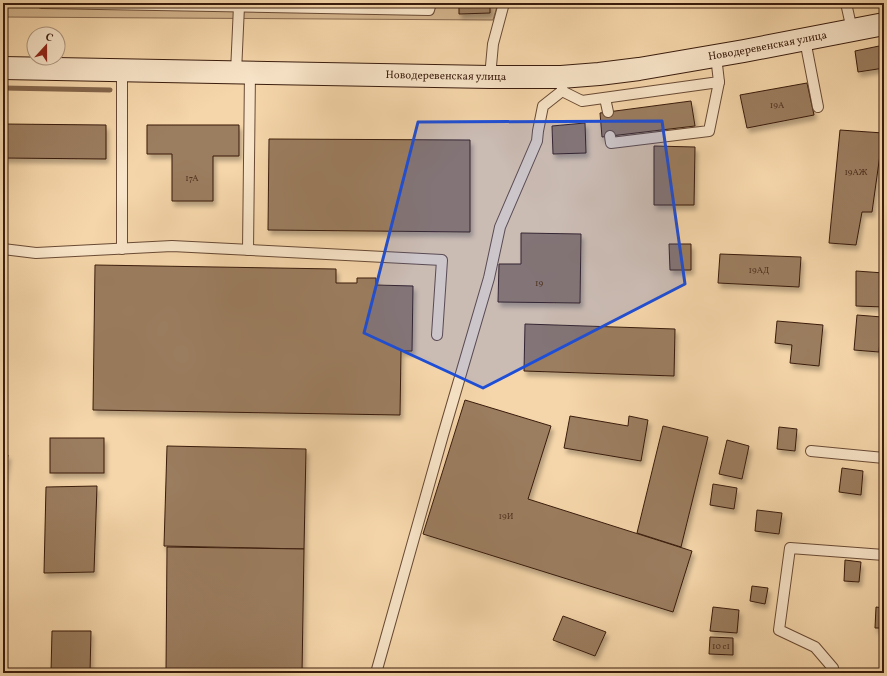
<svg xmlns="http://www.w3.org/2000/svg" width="887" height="676" viewBox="0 0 887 676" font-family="Vollkorn,serif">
	<defs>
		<filter id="shadow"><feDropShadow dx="2.5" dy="4.5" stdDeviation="2" flood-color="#0004"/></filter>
	</defs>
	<rect width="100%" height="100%" fill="#f5d6aa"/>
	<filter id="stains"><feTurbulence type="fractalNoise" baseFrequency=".005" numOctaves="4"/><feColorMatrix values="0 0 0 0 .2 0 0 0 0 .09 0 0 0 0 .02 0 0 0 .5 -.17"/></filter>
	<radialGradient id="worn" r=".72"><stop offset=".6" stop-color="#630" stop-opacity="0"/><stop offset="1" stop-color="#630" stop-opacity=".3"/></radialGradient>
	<polygon fill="#d5b68f" stroke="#88694e" points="3,3 498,3 493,20 3,17"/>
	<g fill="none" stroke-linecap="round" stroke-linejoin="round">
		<polyline stroke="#84664b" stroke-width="5" points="3,88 110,90"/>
	</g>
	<g fill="#9b7d5f" stroke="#3a1c0d" filter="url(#shadow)">
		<polygon points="459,3 490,3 490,13 459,14"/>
		<polygon points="884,45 884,68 858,72 855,51"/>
		<polygon points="807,83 814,115 747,128 740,95"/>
		<polygon points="691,101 695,126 602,137 600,113"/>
		<polygon points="585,123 586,153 553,154 552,126"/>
		<polygon points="3,124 106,125 106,159 3,158"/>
		<polygon points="147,125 239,125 239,156 213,156 213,201 172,201 172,154 147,154"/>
		<polygon points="840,130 883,133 872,212 862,212 856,245 829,243"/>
		<polygon points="269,139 470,140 470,232 268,230"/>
		<polygon points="654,146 695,147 694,205 654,205"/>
		<polygon points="521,233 581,234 580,303 498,302 499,264 521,264"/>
		<polygon points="669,244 691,244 691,270 670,270"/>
		<polygon points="720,254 801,257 799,287 718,283"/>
		<polygon points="95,265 336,269 336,283 357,283 357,278 376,278 376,285 413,286 412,351 401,351 400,415 93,410"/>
		<polygon points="856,271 884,273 884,307 856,306"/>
		<polygon points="857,315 882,317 879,352 854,350"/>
		<polygon points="777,321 823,325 819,366 790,363 792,345 775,343"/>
		<polygon points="525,324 675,329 674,376 524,371"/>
		<polygon points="465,400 551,426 528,499 692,551 673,612 423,534"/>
		<polygon points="570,416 628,426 629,416 648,420 641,461 564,448"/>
		<polygon points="663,426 708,437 681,547 637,533"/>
		<polygon points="779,427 797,429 795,451 777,449"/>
		<rect x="50" y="438" width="54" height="35"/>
		<polygon points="727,440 749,446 742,479 719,474"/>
		<polygon points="167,446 306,449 304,549 164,546"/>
		<polygon points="3,454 8,455 3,487"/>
		<polygon points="842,468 863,471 861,495 839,492"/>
		<polygon points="713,484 737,488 734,509 710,505"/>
		<polygon points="97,486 94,572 44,573 46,487"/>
		<polygon points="757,510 782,513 779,534 755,531"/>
		<polygon points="167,547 304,549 302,673 166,672"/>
		<polygon points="845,560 861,562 859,582 844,581"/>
		<polygon points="752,586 768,588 765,604 750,601"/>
		<polygon points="713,607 739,610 737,633 710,631"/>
		<polygon points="876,607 884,608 884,628 875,628"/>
		<polygon points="563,616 606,632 595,656 553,640"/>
		<polygon points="52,631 91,631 90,673 51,673"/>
		<polygon points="710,637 733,638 733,655 709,654"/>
	</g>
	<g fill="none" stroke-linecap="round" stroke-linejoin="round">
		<defs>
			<g id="service">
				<polyline points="42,3 429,10 431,3"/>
				<polyline points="846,3 852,30"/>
				<polyline points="805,40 818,107"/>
				<polyline points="122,70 122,249"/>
				<polyline points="236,72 239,6"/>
				<polyline points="490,77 493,44 504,3"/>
				<polyline points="562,85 562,91 582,101 719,82 716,56"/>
				<polyline points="605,98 608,112"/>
				<polyline points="610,136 611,143 709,131 719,82"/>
				<polyline points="3,249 36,253 172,246 442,260 437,335"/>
				<polyline points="248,250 250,72"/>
				<polyline points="811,451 884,458"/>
				<polyline points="376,673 443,435 489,278 500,227 537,141 538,131 543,106 562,91"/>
				<polyline points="834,673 833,668 815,647 779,630 790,548 884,555"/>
			</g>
			<g id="secondary">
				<path id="s1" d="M3 68 490 77H561L599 74 639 69 744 51 884 24"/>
			</g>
		</defs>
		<use href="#service" stroke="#694a34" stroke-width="12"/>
		<use href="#secondary" stroke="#3a1c0d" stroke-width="24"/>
		<use href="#service" stroke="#f8e4c8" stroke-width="10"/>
		<use href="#secondary" stroke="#f8e4c8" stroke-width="22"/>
	</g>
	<path fill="#1d4ed8" fill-opacity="0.2" stroke="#1d4ed8" stroke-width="3" stroke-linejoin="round" d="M662 121 685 284 483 388 364 333 418 122Z"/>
	<g text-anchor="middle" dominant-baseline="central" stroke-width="4" stroke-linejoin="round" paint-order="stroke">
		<g font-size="9" fill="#523422">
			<text x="777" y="105">19А</text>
			<text x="856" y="172">19АЖ</text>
			<text x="192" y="178">17А</text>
			<text x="759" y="270">19АД</text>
			<text x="539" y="283">19</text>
			<text x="506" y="516">19И</text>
			<text x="721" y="646">10 с1</text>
		</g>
		<g font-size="11" fill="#3a1c0d" stroke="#f8e4c8">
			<text stroke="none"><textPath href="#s1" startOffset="767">Новодеревенская улица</textPath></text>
			<text stroke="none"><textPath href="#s1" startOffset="443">Новодеревенская улица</textPath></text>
		</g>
	</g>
	<rect width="887" height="676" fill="none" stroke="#f5d6aa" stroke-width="16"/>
	<rect x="4" y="4" width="879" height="668" fill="none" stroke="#3a1c0d" stroke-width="2"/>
	<rect x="8" y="8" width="871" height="660" fill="none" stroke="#3a1c0d"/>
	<g transform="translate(46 46) rotate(21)"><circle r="19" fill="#f8e4c8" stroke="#ac947d"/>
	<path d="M0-3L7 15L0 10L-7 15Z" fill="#8f2418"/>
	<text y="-6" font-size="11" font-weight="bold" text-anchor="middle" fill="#3a1c0d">С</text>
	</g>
	<rect width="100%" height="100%" filter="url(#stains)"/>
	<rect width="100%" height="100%" fill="url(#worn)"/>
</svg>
